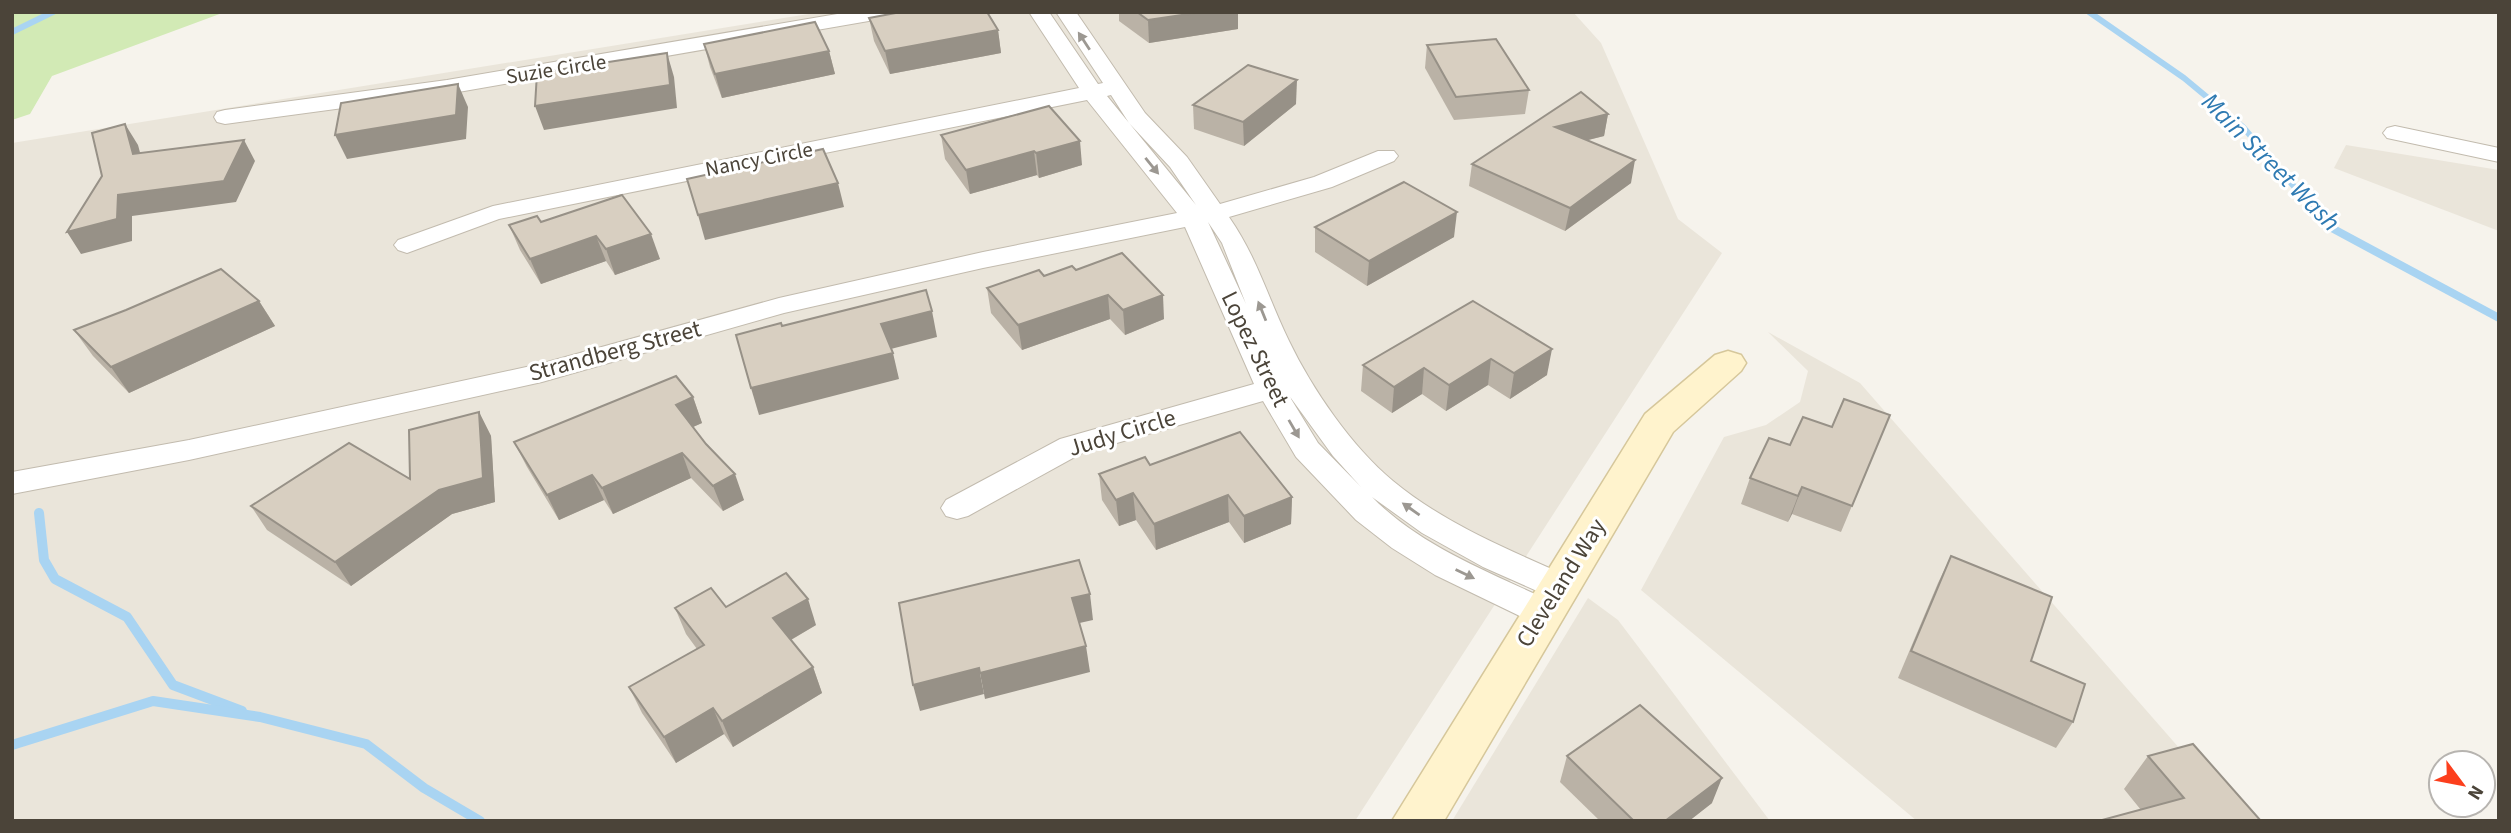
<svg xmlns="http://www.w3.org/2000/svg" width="2511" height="833" viewBox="0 0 2511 833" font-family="'Source Sans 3',sans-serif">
	<rect width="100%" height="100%" fill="#f6f3ec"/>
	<g fill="#eae5da">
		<polygon points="821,12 1573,12 1601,43 1678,219 1722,253 1355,821 12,821 12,143"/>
		<polygon points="2346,145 2499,170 2499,231 2334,168"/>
		<polygon points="1768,332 1860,383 2243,821 1917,821 1641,590 1724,437 1766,425 1800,402 1808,371"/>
		<polygon points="1588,598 1618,620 1770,821 1452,821"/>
	</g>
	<polygon fill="#d2eab5" points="12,12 225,12 52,76 30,114 12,120"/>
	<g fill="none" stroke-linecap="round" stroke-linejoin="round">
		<g stroke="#a9d4f2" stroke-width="6">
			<polyline points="2089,12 2184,78 2243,127 2321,218"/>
			<polyline points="12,32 53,12"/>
		</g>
		<polyline stroke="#a9d4f2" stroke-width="8" points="2319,216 2328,226 2499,318"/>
		<g stroke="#a9d4f2" stroke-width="10">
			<polyline points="39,513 44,560 55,579 127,617 173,685 242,711"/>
			<polyline points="12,745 153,701 260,717 366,744 424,788 480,821"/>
		</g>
		<defs>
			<g id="street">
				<polygon points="849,12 896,12 886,18 447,94 225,124 217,122 214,117 217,112 225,110 447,80"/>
				<path d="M1029 12H1049L1098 84 1103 83 1056 12H1076L1145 113 1187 157 1220 204 1314 177 1378 151H1394L1398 156 1394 161 1332 187 1229 217C1257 257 1268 298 1289 341 1312 389 1352 447 1393 481 1445 524 1509 550 1570 577L1575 586 1570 595 1558 599 1546 595 1483 567 1422 533 1372 497C1421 547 1492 573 1554 603L1559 612 1554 621 1542 625 1530 621 1435 575 1392 548 1356 520 1296 457 1263 401 1082 453 968 516 957 519 946 516 941 508 946 500 1060 439 1254 384 1185 227 983 268 784 313 542 382 189 460 12 494V472L189 440 540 364 779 298 983 252 1177 213 1087 100 499 219 407 253 398 250 394 245 398 240 493 206 1079 88ZM1111 95 1129 123 1170 167 1196 205 1107 96ZM1208 222 1222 243 1246 304ZM1288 394 1333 456 1361 487 1318 443Z"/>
				<polygon points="2395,126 2499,148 2499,162 2387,138 2383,133 2387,128"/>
			</g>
			<polygon id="secondary" points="1728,351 1741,355 1746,363 1741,371 1673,432 1444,821 1392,821 1645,414 1715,355"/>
		</defs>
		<use href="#street" stroke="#c2bbae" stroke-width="2"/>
		<use href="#secondary" stroke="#d6c79b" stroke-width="3"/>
		<use href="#street" fill="#fff" fill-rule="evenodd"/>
		<use href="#secondary" fill="#fff3cd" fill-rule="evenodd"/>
	</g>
	<g fill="#bab2a6">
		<polygon points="1119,12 1238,12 1238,29 1149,43 1119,21"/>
		<polygon points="869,18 998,30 1001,53 890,74 874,41"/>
		<polygon points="704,44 829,51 835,74 722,98 710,67"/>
		<polygon points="1427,45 1529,90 1525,114 1454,120 1425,68"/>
		<polygon points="1296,104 1244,146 1194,129 1193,105"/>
		<polygon points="1049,106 1082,165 1039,178 1037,175 970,194 945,159 941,135"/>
		<polygon points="1608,114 1604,136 1588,140 1631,183 1565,231 1469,186 1472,164"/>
		<polygon points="622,195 660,259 615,275 606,261 541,284 520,250 509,225 541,222"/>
		<polygon points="1315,227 1454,237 1367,286 1315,252"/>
		<polygon points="1076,270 1164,319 1125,335 1110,319 1022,350 991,313 987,288"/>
		<polygon points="259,301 275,326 129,393 93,356 74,330 126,310"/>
		<polygon points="1473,301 1547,375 1510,399 1488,385 1446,411 1422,394 1392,413 1361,391 1363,365"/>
		<polygon points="693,397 702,423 693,427 744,500 723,511 691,478 613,514 604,500 559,520 527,467 514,442"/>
		<polygon points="479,412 491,436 495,502 452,514 351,586 267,530 251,506 410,479"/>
		<polygon points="1890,415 1841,532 1792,514 1788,522 1741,504 1750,478 1790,445 1832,427"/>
		<polygon points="1150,465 1292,497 1291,524 1244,543 1229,522 1156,550 1136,520 1119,526 1102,500 1099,474"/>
		<polygon points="1951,556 2073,722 2056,748 1898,678 1938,583"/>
		<polygon points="726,607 816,625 791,640 813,667 822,693 733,747 724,734 676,763 642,713 629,687 697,649 686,634 675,608"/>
		<polygon points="1567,756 1712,803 1689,821 1600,821 1560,782"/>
		<polygon points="2148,756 2261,821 2101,821 2141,810 2124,789"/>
	</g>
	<g fill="#979187">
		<polygon points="1202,12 1238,12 1238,29 1149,43 1148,20"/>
		<polygon points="998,30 1001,53 890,74 885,51"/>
		<polygon points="829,51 835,74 722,98 715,74"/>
		<polygon points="667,53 674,77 677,108 544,130 535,106"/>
		<polygon points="1297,80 1296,104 1244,146 1243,122"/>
		<polygon points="458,84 468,107 466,139 347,159 335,135"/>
		<polygon points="1608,114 1604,136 1552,149 1555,127"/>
		<polygon points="125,124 138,145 146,175 133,154"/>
		<polygon points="244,140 255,161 236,202 132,216 132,241 81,254 67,232 118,195"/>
		<polygon points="1080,141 1082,165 1039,178 1036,153"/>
		<polygon points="1034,151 1037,175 970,194 966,170"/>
		<polygon points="1635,160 1631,183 1565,231 1570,208"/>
		<polygon points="838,183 844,207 705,240 698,215"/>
		<polygon points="1457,212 1454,237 1367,286 1369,261"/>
		<polygon points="651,234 660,259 615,275 606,249"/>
		<polygon points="596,236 606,261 541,284 530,259"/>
		<polygon points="1108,295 1110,319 1022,350 1018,325"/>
		<polygon points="1163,295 1164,319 1125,335 1123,310"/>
		<polygon points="259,301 275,326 129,393 111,367"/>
		<polygon points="932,311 937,337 887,350 881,324"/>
		<polygon points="1552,349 1547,375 1510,399 1514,373"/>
		<polygon points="893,353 899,379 759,415 751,388"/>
		<polygon points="1491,359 1488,385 1446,411 1449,385"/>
		<polygon points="1424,368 1422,394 1392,413 1394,387"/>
		<polygon points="693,397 702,423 686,430 676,405"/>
		<polygon points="479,412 491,436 495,502 452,514 351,586 335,562"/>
		<polygon points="682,453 691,478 613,514 602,488"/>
		<polygon points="735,474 744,500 723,511 713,486"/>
		<polygon points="592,475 604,500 559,520 547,495"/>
		<polygon points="1802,487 1792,514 1788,522 1798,496"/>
		<polygon points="1133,493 1136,520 1119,526 1116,500"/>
		<polygon points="1228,495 1229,522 1156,550 1154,524"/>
		<polygon points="1292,497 1291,524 1244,543 1244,516"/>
		<polygon points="1090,594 1093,620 1075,624 1072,598"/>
		<polygon points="808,599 816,625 782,645 773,618"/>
		<polygon points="1086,646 1090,672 985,699 980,673"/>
		<polygon points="813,667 822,693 733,747 722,721"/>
		<polygon points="979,668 984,694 920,711 913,685"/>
		<polygon points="713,708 724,734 676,763 664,737"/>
		<polygon points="1722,778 1712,803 1689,821 1665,821"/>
	</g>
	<g fill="#d8cfc1" stroke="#979187" stroke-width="2">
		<polygon points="901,12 987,12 998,30 885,51 869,18"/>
		<polygon points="1137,12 1202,12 1148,20"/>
		<polygon points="815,22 829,51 715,74 704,44"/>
		<polygon points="1496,39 1529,90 1456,97 1427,45"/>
		<polygon points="667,53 670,85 535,106 537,73"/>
		<polygon points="1248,65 1297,80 1243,122 1193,105"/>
		<polygon points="458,84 456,115 335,135 341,103"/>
		<polygon points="1581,92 1608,114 1555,127 1635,160 1570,208 1472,164"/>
		<polygon points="1049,106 1080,141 1036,153 1034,151 966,170 941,135"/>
		<polygon points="125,124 133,154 244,140 224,181 118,195 117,219 67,232 102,176 92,133"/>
		<polygon points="823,149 838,183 698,215 687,179"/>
		<polygon points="1404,182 1457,212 1369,261 1315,227"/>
		<polygon points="622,195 651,234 606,249 596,236 530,259 509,225 537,216 541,222"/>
		<polygon points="1122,253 1163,295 1123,310 1108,295 1018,325 987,288 1039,270 1044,276 1072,266 1076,270"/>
		<polygon points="221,269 259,301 111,367 74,330 126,310"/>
		<polygon points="926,290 932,311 881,324 893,353 751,388 736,335 781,323 782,326"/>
		<polygon points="1473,301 1552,349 1514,373 1491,359 1449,385 1424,368 1394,387 1363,365"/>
		<polygon points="676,376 693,397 676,405 706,444 735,474 713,486 682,453 602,488 592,475 547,495 514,442"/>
		<polygon points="1844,399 1890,415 1852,506 1802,487 1798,496 1750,478 1769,438 1790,445 1803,417 1832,427"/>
		<polygon points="479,412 483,478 439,490 335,562 251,506 349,443 410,479 409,430"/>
		<polygon points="1240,432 1292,497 1244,516 1228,495 1154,524 1133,493 1116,500 1099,474 1145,457 1150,465"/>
		<polygon points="1951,556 2052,597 2031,661 2085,684 2073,722 1911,651"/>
		<polygon points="1079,560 1090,594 1072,598 1086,646 980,673 979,668 913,685 899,603"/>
		<polygon points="786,573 808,599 773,618 813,667 722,721 713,708 664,737 629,687 704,645 675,608 711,588 726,607"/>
		<polygon points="1640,705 1722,778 1665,821 1634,821 1567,756"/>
		<polygon points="2193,744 2261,821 2103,821 2102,820 2184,798 2148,756"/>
	</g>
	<defs><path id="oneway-solid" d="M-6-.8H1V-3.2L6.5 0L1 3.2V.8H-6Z" transform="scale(1.75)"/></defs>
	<g fill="#9c9892">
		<use href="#oneway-solid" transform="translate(1084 41) rotate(-123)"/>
		<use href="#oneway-solid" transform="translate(1152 166) rotate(51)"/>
		<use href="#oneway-solid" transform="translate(1262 311) rotate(-112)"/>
		<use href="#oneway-solid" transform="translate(1294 429) rotate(60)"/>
		<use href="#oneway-solid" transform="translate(1411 509) rotate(-145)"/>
		<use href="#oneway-solid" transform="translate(1465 574) rotate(26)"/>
	</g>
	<g text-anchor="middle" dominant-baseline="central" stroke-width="6" stroke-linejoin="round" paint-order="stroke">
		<g font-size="21" fill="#4b4439" stroke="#fff">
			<text transform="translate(556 69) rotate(-9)">Suzie Circle</text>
			<text transform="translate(759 159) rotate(-11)">Nancy Circle</text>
		</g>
		<g font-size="24" fill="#4b4439" stroke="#fff">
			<text transform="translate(1255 349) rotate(64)">Lopez Street</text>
			<text transform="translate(615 351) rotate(-15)">Strandberg Street</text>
			<text transform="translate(1122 433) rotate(-17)">Judy Circle</text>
			<text transform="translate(1561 583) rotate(-58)">Cleveland Way</text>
		</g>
		<g font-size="26" font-style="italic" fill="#2e7ab2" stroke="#fff">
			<text transform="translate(2271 162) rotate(45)">Main Street Wash</text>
		</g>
	</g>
	<rect width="2511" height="833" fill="none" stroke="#4b4439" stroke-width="28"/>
	<g transform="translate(2462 784) rotate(122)"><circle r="33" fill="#ffffff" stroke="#b7b4b0" stroke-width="2"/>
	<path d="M0-5L12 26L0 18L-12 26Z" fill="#fc3f1d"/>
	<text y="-10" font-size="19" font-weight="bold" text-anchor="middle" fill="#4b4439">N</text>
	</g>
</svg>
